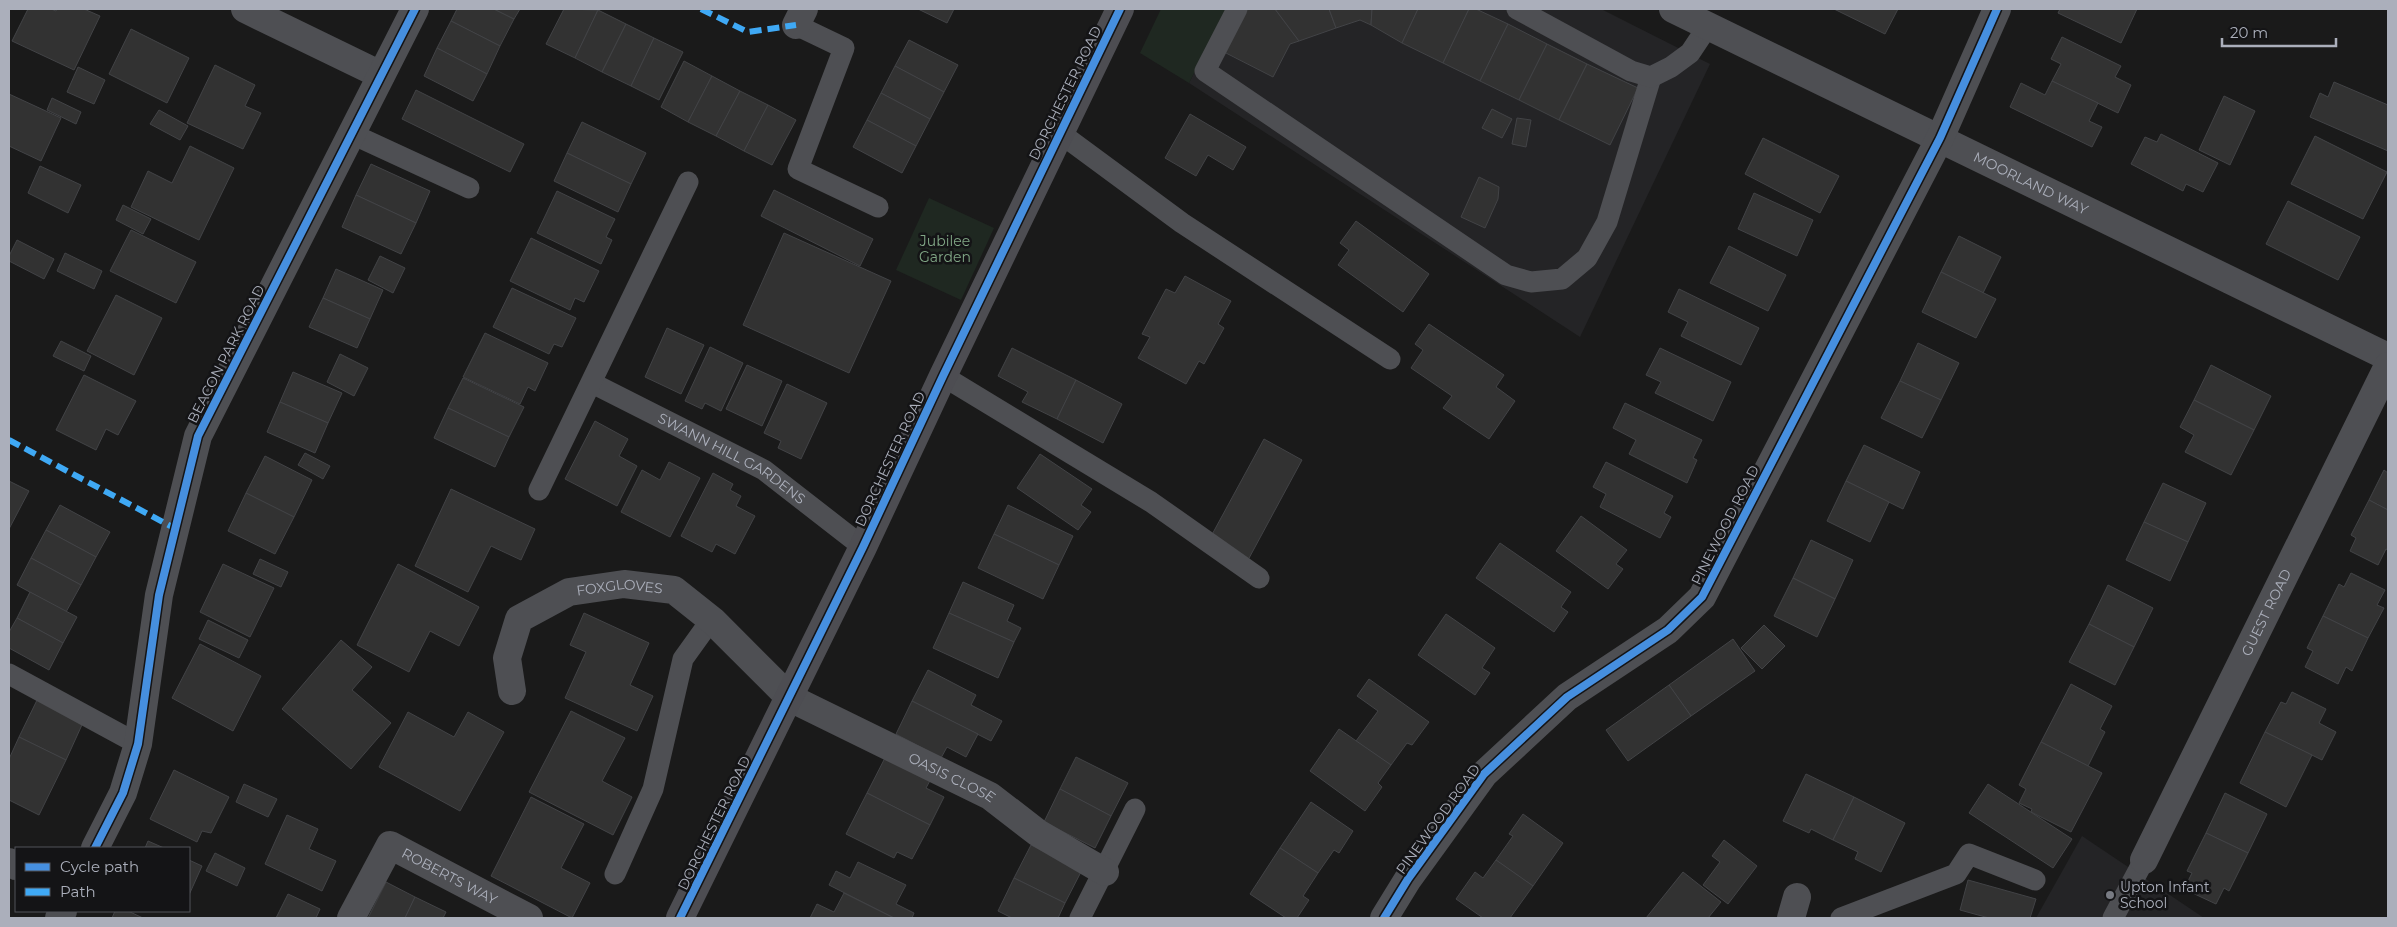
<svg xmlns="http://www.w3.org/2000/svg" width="2397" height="927" viewBox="0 0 2397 927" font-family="Montserrat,sans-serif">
	<rect width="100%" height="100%" fill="#1a1a1a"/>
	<g fill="#242426">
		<polygon points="1226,9 1601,9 1710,64 1580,337 1189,83"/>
		<polygon points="2082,836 2204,918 2036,918"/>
	</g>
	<g fill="#1f2821">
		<polygon points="1161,9 1226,9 1189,83 1140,53"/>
		<polygon points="929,198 994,228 961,300 896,270"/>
	</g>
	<g fill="#323232" stroke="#424346">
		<polygon points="28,9 51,9 56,11 57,9 84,9 100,16 74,70 12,41"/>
		<polygon points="457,9 494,9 514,19 500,46 451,21"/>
		<polygon points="494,9 520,9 514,19"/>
		<polygon points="564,9 598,10 575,58 546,44"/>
		<polygon points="918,9 954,9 947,23"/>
		<polygon points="1246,9 1275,9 1299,41 1290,44 1273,77 1224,52"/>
		<polygon points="1275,9 1329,9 1336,28 1299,41"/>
		<polygon points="1329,9 1372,9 1371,25 1360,20 1336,28"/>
		<polygon points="1372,9 1418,9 1402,43 1371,25"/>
		<polygon points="1418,9 1469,9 1443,63 1402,43"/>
		<polygon points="1469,9 1476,9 1508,24 1480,81 1443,63"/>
		<polygon points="1834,9 1898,9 1885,34"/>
		<polygon points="2060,9 2137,9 2121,43 2058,13"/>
		<polygon points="598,10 626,24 602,72 575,58"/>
		<polygon points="451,21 500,46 487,74 437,48"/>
		<polygon points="626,24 654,38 631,86 602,72"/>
		<polygon points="1508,24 1547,44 1519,100 1480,81"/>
		<polygon points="131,29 189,58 167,103 109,74"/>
		<polygon points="2062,37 2121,66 2115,77 2131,85 2118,113 2052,81 2061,64 2051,59"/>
		<polygon points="654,38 683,52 659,100 631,86"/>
		<polygon points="909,40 958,65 944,92 895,66"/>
		<polygon points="1547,44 1587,64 1559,120 1519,100"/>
		<polygon points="437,48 487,74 473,101 424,76"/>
		<polygon points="684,61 712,76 688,122 661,107"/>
		<polygon points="1587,64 1638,88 1610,145 1559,120"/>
		<polygon points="215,65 255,85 245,106 261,113 243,149 187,123"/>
		<polygon points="895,66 944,92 930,119 881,93"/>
		<polygon points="78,67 105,80 94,104 67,92"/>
		<polygon points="712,76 740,91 716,136 688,122"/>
		<polygon points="2052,81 2098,103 2089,121 2102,127 2092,147 2010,107 2021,83 2045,95"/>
		<polygon points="2334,82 2388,105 2388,151 2310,117 2320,93 2328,97"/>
		<polygon points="416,90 524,144 510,172 402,119"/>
		<polygon points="740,91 768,105 744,151 716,136"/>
		<polygon points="881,93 930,119 916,146 867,120"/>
		<polygon points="9,94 61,118 41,161 9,146"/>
		<polygon points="2224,96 2255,111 2230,165 2199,150"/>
		<polygon points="52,98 81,112 76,124 47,110"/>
		<polygon points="768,105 796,120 772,165 744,151"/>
		<polygon points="1492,109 1512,119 1502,138 1482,128"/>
		<polygon points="159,110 188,126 180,140 150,124"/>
		<polygon points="1190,114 1246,147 1233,170 1208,155 1196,176 1165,158"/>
		<polygon points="1517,118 1531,120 1526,147 1512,144"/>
		<polygon points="867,120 916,146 902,173 853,147"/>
		<polygon points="582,122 646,153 631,184 567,153"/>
		<polygon points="2161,134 2218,163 2203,192 2186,184 2183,191 2131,164 2145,137 2157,142"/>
		<polygon points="2315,136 2387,172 2363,219 2291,184"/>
		<polygon points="1763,138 1839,176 1820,213 1745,174"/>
		<polygon points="190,146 234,168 199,240 131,207 148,171 172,183"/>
		<polygon points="567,153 631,184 618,212 554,181"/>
		<polygon points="371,164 430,191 416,223 356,195"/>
		<polygon points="40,166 81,185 68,213 28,193"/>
		<polygon points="1479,177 1499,187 1498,199 1485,228 1461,217"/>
		<polygon points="774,190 873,239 860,266 761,216"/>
		<polygon points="557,191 615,219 606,237 612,240 601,264 537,233"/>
		<polygon points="1754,193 1813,220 1797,256 1738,229"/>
		<polygon points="356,195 416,223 401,254 342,227"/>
		<polygon points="2288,201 2360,237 2338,280 2266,244"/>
		<polygon points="123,205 151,219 143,234 116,220"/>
		<polygon points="1356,221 1429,274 1403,312 1338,265 1349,250 1340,243"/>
		<polygon points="131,230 196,262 176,303 110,271"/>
		<polygon points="784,233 891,281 849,373 743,325"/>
		<polygon points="1959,236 2001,257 1983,293 1941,272"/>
		<polygon points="531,238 599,271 584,302 575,298 570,310 510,281"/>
		<polygon points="17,240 54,259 44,279 9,261 9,256"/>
		<polygon points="1729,246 1786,275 1768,311 1710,283"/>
		<polygon points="65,253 102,271 94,289 57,271"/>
		<polygon points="380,256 405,268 393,293 368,280"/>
		<polygon points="336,269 383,290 370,319 323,298"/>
		<polygon points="1941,272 1996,299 1976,338 1922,312"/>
		<polygon points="1185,276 1231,301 1218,324 1224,328 1204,364 1199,361 1186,384 1138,358 1150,337 1142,334 1166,289 1175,293"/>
		<polygon points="512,288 576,318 562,347 554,344 549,354 493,327"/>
		<polygon points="1679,289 1759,328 1741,365 1681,336 1688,322 1668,312"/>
		<polygon points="116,295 162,318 134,375 87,351"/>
		<polygon points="323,298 370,319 357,348 309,327"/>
		<polygon points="1429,324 1504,375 1496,387 1515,401 1489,439 1443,408 1452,396 1411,368 1423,350 1415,344"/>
		<polygon points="667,328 704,345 681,394 645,377"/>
		<polygon points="485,333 548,363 535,391 528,387 520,404 463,377"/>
		<polygon points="61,341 91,356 84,371 53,356"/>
		<polygon points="1918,343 1959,363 1941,400 1900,381"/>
		<polygon points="710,347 743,363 721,411 705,403 702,409 685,401"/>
		<polygon points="1012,348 1076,380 1057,419 1022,402 1028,392 998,376"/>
		<polygon points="1660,348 1731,382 1713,421 1655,393 1661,382 1646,375"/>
		<polygon points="340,354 368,368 354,396 327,382"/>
		<polygon points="747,365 782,381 762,426 726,409"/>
		<polygon points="2211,365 2271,396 2254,430 2194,400"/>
		<polygon points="293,372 342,393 328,423 280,402"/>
		<polygon points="84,375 136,401 118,435 106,429 96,450 56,430"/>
		<polygon points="463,378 524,407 509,437 448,408"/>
		<polygon points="1076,380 1122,404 1103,443 1057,419"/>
		<polygon points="1900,381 1941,400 1922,438 1881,418"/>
		<polygon points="787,384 827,403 801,459 778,448 781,441 764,433"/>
		<polygon points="2194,400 2254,430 2231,475 2185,452 2194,435 2180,427"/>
		<polygon points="280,402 328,423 315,453 267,432"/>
		<polygon points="1625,403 1702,440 1693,458 1697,460 1687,483 1629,454 1636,440 1613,428"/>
		<polygon points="448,408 509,437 495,467 434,438"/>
		<polygon points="595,421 628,439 619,456 637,466 617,506 565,479"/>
		<polygon points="1264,439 1302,460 1248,560 1209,540"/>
		<polygon points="1864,445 1920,472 1903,509 1846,481"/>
		<polygon points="305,453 330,466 323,479 298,465"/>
		<polygon points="1040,454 1092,489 1081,505 1091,512 1078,530 1017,488"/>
		<polygon points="265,456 312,480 294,517 246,493"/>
		<polygon points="669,462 700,478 670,537 621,512 642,470 660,480"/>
		<polygon points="1606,462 1673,496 1664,513 1671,517 1660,538 1600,507 1606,494 1593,487"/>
		<polygon points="2384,470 2388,473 2388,510 2369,500"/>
		<polygon points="713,473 733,484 730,490 741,496 736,506 755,516 735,554 716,544 712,552 681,536"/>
		<polygon points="9,481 29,491 9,529"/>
		<polygon points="1846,481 1889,502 1870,542 1827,521"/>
		<polygon points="2163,483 2206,503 2188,542 2144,522"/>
		<polygon points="451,489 535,529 521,560 491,546 468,592 415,566"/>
		<polygon points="246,493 294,517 275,554 228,531"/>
		<polygon points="2369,500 2388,510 2388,550 2386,549 2378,565 2350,551 2356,538 2351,535"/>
		<polygon points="60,505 110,532 96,557 46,530"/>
		<polygon points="1008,505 1073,536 1059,565 994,534"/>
		<polygon points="1581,516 1627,550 1616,564 1623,569 1608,589 1556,551"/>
		<polygon points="2144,522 2188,542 2170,581 2126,560"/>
		<polygon points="46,530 96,557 81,585 31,558"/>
		<polygon points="994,534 1059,565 1043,599 978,568"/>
		<polygon points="1811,540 1853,560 1835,599 1793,578"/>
		<polygon points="1500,543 1571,592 1561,607 1568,612 1554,632 1476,578"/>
		<polygon points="31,558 81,585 66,612 17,585"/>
		<polygon points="260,559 288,572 281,587 253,574"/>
		<polygon points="223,564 274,588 250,637 200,612"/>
		<polygon points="398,564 479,607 459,646 430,631 409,672 357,645"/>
		<polygon points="2351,573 2385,590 2377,605 2384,608 2368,638 2323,616 2339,584 2344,587"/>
		<polygon points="1793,578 1835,599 1817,637 1774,616"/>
		<polygon points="963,582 1014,605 1007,621 1021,628 1014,642 949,613"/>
		<polygon points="2108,585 2153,608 2134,647 2089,624"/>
		<polygon points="30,592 77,617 63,643 17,618"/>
		<polygon points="584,613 649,643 630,685 653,696 637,731 565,698 586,652 570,645"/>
		<polygon points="949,613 1014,642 998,678 933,648"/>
		<polygon points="1446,614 1495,648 1482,668 1490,673 1475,695 1418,655"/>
		<polygon points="2323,616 2368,638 2352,671 2346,667 2338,684 2305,667 2313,651 2307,648"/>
		<polygon points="17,618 63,643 49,670 9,648 9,632"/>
		<polygon points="208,620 248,640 239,658 199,639"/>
		<polygon points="2089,624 2134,647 2115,685 2069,662"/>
		<polygon points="1764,625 1785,646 1762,669 1741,648"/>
		<polygon points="1733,639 1755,671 1691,716 1669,685"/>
		<polygon points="341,640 372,667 352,690 391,723 351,769 282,709"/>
		<polygon points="200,644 261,676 233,731 172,698"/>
		<polygon points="928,670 976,695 971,705 1002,721 991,741 912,701"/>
		<polygon points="1369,679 1429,722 1412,745 1407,743 1391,765 1356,741 1378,711 1357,696"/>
		<polygon points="2071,684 2112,706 2100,729 2105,732 2088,766 2041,742"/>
		<polygon points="1669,685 1691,716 1628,761 1606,730"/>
		<polygon points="2292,692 2326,709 2319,723 2336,732 2322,760 2265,732 2281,702 2286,704"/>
		<polygon points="40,694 86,716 66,760 19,737"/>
		<polygon points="912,701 978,734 966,757 947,747 941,758 896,734"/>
		<polygon points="571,711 625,738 602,781 632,797 613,835 529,792"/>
		<polygon points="408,712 454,737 468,712 504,732 460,811 379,767"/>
		<polygon points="1339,729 1391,765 1378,783 1382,787 1365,811 1310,771"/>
		<polygon points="2265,732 2312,755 2286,807 2240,783"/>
		<polygon points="19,737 66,760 39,815 9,800 9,759"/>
		<polygon points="2041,742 2102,773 2071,832 2031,812 2032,809 2019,803 2026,789 2019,785"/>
		<polygon points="887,754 932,777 926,788 944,797 930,825 867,793"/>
		<polygon points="1076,757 1128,783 1111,816 1060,789"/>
		<polygon points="174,770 229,797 211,833 202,831 197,842 150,819"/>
		<polygon points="1806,774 1854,797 1833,840 1811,829 1809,833 1783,821"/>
		<polygon points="244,784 277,799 268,817 236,802"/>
		<polygon points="1988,784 2072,839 2053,868 1969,813"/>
		<polygon points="1060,789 1111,816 1095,848 1044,822"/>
		<polygon points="867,793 930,825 912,859 897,852 894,858 846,834"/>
		<polygon points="2225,793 2267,814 2248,853 2206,833"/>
		<polygon points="531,797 584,824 561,868 590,883 572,918 491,876"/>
		<polygon points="1854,797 1905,823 1881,872 1855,859 1858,852 1833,840"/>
		<polygon points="1311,802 1353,831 1339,853 1334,850 1318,873 1280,848"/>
		<polygon points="1523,814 1563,843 1533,886 1496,860 1513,836 1509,834"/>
		<polygon points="287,815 318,829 309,849 336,861 322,891 265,864"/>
		<polygon points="2206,833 2248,853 2229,891 2224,888 2216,904 2184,889 2192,873 2187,871"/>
		<polygon points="1724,840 1757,866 1728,904 1703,885 1720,862 1712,856"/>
		<polygon points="148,841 164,848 145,848"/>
		<polygon points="1031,845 1082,870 1065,903 1014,878"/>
		<polygon points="1280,848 1318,873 1303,896 1309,900 1297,918 1286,918 1250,894"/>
		<polygon points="215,853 245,868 237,886 206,871"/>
		<polygon points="189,860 202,866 189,895"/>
		<polygon points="1496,860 1533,886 1510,918 1483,918 1456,899 1475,872 1483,878"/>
		<polygon points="858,862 906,885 896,904 914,913 912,918 894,918 829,885 836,871 850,878"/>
		<polygon points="1683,872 1721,902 1708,918 1646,918"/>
		<polygon points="1014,878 1065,903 1058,918 1012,918 998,911"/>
		<polygon points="1968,880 2036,899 2030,918 1989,918 1960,910"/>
		<polygon points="386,882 415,897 405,918 368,918"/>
		<polygon points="844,893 894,918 810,918 817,904 834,912"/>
		<polygon points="288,894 320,909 316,918 276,918"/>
		<polygon points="415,897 446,912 443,918 405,918"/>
		<polygon points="115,911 128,911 143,918 112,918"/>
	</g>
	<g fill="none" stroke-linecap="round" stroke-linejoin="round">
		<g stroke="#4e4f53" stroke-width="21">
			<polyline points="1237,9 1205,71 1506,275 1531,282 1562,279 1587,258 1607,222 1651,77"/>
			<polyline points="1517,9 1631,71 1651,77 1671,67 1690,53 1708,26"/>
			<polyline points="796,25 844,48 798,169 878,207"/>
			<polyline points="1060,133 1182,223 1390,359"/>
			<polyline points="352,134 469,188"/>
			<polyline points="943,376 1151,502 1259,578"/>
			<path id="s1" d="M592 383 764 470 863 547"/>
			<polyline points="539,490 688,182"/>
			<polyline points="9,674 138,744"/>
			<polyline points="615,874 653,789 683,659 711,620"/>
			<polyline points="1080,918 1135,809"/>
			<polyline points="1841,918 1956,874 1969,854 2035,880"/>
			<polyline points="2113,918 2144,860"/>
		</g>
		<g stroke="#4e4f53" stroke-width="28">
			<polyline points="245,9 381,75"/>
			<path id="s2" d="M1673 9 2388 357"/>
			<polyline points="796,25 804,9"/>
			<path id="s3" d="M512 691 507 658 519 619 569 592 624 584 674 590 713 621 790 698 990 796 1038 833 1105 872"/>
			<polyline points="95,848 123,793 138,744 159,595 198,436 415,9"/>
			<path id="s4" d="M2144 860 2388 366"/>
			<polyline points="9,862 16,866"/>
			<polyline points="59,918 63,911"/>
			<path id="s5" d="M351 918 390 845 529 918"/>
			<polyline points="1384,918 1408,879 1484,774 1567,697 1668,630 1702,597 1940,138 1997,9"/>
			<polyline points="1791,918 1797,897"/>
		</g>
		<polyline stroke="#4d4d52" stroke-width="28" points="680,918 863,547 943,376 1120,9"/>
		<g stroke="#3fa9f5" stroke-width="6" stroke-dasharray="12 6" stroke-linecap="butt">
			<polyline points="701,9 748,32 796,25"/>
			<polyline points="9,440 176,529"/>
		</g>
		<defs>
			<g id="cycleway">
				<polyline points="95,848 123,793 138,744 159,595 198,436 415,9"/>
				<polyline points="680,918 863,547 943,376 1120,9"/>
				<polyline points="1384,918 1408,879 1484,774 1567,697 1668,630 1702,597 1940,138 1997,9"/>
			</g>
		</defs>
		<use href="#cycleway" stroke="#141416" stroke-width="11"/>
		<use href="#cycleway" stroke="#468fdf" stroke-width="8"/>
	</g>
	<circle fill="#787b83" stroke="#141416" stroke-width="2" cx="2110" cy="895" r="5"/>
	<g text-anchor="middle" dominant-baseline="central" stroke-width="5" stroke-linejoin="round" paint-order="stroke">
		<g font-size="14" fill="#abafbb" stroke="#141416">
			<text transform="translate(1065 93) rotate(-64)">DORCHESTER ROAD</text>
			<text stroke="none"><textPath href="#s2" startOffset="398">MOORLAND WAY</textPath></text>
			<text transform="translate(226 354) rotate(-63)">BEACON PARK ROAD</text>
			<text stroke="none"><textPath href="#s1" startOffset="159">SWANN HILL GARDENS</textPath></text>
			<text transform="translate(890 459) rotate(-65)">DORCHESTER ROAD</text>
			<text transform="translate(1725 525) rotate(-63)">PINEWOOD ROAD</text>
			<text stroke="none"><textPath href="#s3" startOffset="182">FOXGLOVES</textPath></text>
			<text stroke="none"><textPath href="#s4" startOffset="276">GUEST ROAD</textPath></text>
			<text stroke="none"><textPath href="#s3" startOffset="576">OASIS CLOSE</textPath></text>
			<text transform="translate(1438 819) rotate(-54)">PINEWOOD ROAD</text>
			<text transform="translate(714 823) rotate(-64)">DORCHESTER ROAD</text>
			<text stroke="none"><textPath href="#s5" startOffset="150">ROBERTS WAY</textPath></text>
		</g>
		<g font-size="14" fill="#81a786" stroke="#141416">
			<text x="945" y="241">Jubilee<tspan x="945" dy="16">Garden</tspan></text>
		</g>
		<g font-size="14" fill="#abafbb" stroke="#141416" text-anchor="start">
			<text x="2120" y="887">Upton Infant<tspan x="2120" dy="16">School</tspan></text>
		</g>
	</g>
	<rect width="2397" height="927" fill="none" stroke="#abafbb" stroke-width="20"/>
	<rect x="15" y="847" width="175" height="65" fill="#141416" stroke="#505258"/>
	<rect x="25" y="863" width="25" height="8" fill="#468fdf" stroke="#505258"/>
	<text x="60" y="872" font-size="15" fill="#abafbb">Cycle path</text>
	<rect x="25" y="888" width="25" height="8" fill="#3fa9f5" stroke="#505258"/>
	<text x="60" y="897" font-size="15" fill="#abafbb">Path</text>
	<path d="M2222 38v8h114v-8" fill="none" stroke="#abafbb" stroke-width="2.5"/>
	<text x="2230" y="38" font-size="15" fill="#abafbb" stroke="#141416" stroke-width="4" paint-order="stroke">20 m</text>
</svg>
